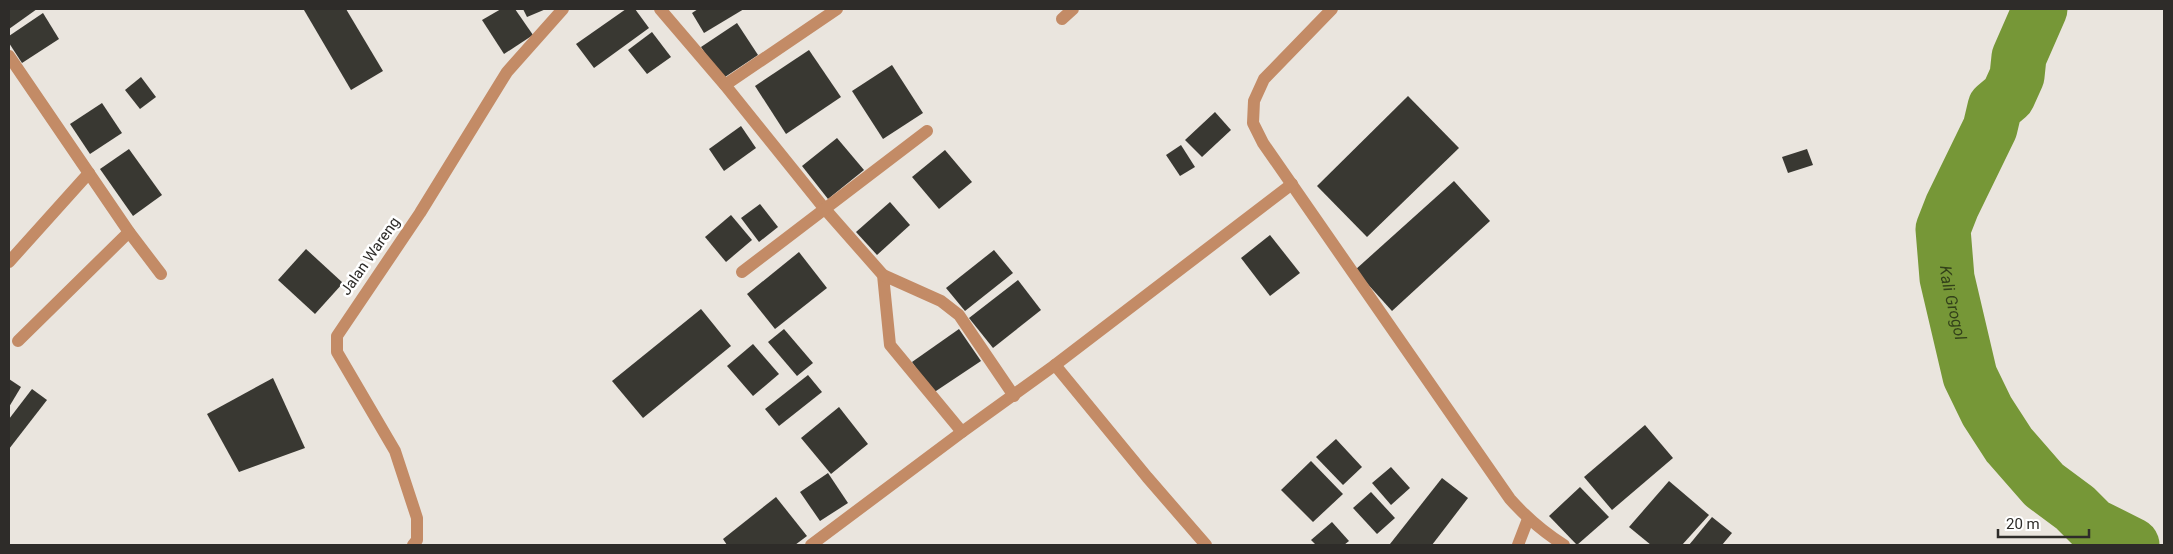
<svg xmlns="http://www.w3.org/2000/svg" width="2173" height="554" viewBox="0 0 2173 554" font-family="Roboto,sans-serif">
	<rect width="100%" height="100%" fill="#eae5de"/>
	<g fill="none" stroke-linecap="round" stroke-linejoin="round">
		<path stroke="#769737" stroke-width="55" id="s1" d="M2040 9 2019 57 2017 76 2008 96 1995 107 1990 128 1952 206 1943 229 1947 278 1970 376 1987 411 2009 445 2044 485 2075 508 2092 525 2132 545"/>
	</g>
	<g fill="#393832">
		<polygon points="9,9 37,9 9,29"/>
		<polygon points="306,9 346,9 383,71 351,90 304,10"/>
		<polygon points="501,9 515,9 533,35 504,54 482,20"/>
		<polygon points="523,9 546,9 527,17"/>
		<polygon points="626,9 635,9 649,28 594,68 576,44"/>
		<polygon points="698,9 744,9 704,33 692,13"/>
		<polygon points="43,13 59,39 22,63 9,43 9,36"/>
		<polygon points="737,23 758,55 722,79 701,47"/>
		<polygon points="652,32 671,57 647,74 628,50"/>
		<polygon points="809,50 841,97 786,134 755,86"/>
		<polygon points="892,65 923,113 883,139 852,91"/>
		<polygon points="141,77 156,97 140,109 125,90"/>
		<polygon points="1408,96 1459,148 1367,237 1317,186"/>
		<polygon points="102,103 122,133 90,154 70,124"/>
		<polygon points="1215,112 1231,130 1202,157 1185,140"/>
		<polygon points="741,126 756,148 724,171 709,149"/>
		<polygon points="837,138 864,170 828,199 802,166"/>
		<polygon points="1181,145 1195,167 1180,176 1166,155"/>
		<polygon points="129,149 162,195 133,216 100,169"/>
		<polygon points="1807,149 1813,165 1788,173 1782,157"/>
		<polygon points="945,150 972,182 939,209 912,177"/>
		<polygon points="1454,181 1490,221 1392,311 1355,270"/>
		<polygon points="890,202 910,225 877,255 856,232"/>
		<polygon points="760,204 778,227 759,242 741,218"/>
		<polygon points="731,215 752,240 726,262 705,237"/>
		<polygon points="1270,235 1300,273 1270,296 1241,258"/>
		<polygon points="306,249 343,283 315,314 278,280"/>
		<polygon points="994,250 1013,273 965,311 946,288"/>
		<polygon points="799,252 827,288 775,329 747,294"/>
		<polygon points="1018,280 1041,310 993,348 969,318"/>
		<polygon points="701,309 731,346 643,418 612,381"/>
		<polygon points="784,329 813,363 797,376 768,342"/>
		<polygon points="959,329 981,361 933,393 912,362"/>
		<polygon points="753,344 779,374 753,396 727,366"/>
		<polygon points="808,375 822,392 779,426 765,409"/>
		<polygon points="273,378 305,448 239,472 207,414"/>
		<polygon points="9,379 21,387 9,407"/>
		<polygon points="32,389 47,400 9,449 9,419"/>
		<polygon points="839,407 868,444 831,474 801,438"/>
		<polygon points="1645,425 1673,458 1612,510 1584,477"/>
		<polygon points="1336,439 1362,467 1343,485 1316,457"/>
		<polygon points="1311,461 1343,494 1313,522 1281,490"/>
		<polygon points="1391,467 1410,488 1391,505 1372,483"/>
		<polygon points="828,473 848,503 820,521 800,492"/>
		<polygon points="1442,478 1468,498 1432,545 1392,545 1390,544"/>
		<polygon points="1669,481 1709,515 1682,545 1651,545 1629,527"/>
		<polygon points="1580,487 1609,517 1577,545 1549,516"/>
		<polygon points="1371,492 1395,518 1377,534 1353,508"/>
		<polygon points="776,497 807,536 795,545 727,545 723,539"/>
		<polygon points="1712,517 1732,533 1722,545 1689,545"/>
		<polygon points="1332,522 1349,541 1344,545 1316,545 1311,540"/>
	</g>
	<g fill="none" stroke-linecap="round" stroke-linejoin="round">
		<g stroke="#c38b66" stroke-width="12">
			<polyline points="660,9 725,85 824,208 883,275 890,345 962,432"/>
			<path d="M1332 9 1264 79 1254 101 1253 123 1263 143 1510 499C1527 518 1543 532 1564 545"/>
			<polyline points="1062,19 1073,9"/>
			<polyline points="9,56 129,232 161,274"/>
			<polyline points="725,85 837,9"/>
			<polyline points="9,262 89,173"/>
			<polyline points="742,272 927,131"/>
			<polyline points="883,275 941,301 959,315 1014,396"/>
			<polyline points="18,341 129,232"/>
			<polyline points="1055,365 1147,477 1206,545"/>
			<polyline points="413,545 417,540 417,518 395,451 337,352 337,336 420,213 507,72 563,9"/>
			<polyline points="811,545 962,432 1055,365 1292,184"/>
			<polyline points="1518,545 1528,519"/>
		</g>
	</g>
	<g text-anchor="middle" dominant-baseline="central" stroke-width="5" stroke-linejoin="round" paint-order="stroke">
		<g font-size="15" fill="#2e2c29" stroke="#fff">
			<text transform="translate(370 256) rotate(-55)">Jalan Wareng</text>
		</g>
		<g font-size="16" font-style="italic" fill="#33411a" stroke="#fff">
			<text stroke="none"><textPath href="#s1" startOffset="318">Kali Grogol</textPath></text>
		</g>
	</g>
	<rect width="2173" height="554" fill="none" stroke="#2e2c29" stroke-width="20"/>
	<path d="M1998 529v8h91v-8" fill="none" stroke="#2e2c29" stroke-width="2.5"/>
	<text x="2006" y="529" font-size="15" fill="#2e2c29" stroke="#ffffff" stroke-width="4" paint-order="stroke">20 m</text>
</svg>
